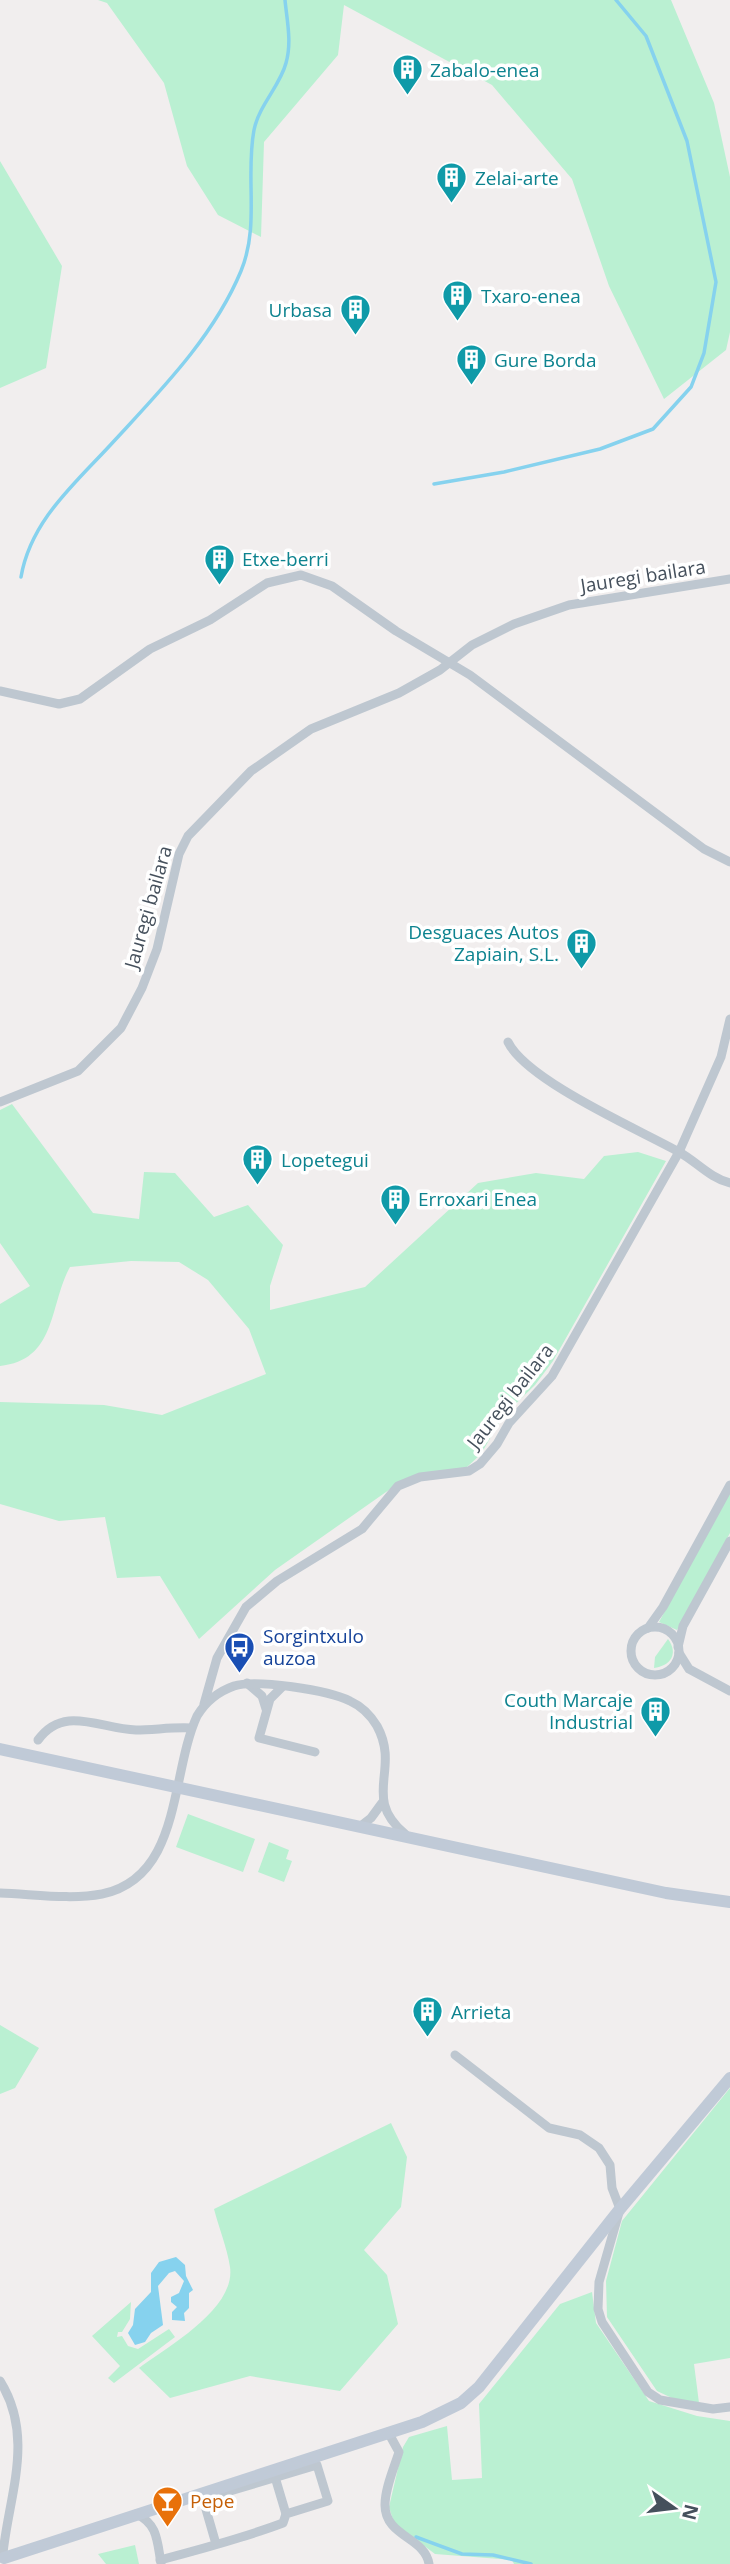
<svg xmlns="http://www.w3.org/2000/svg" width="730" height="2564" viewBox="0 0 730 2564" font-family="'Open Sans',sans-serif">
	<rect width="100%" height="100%" fill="#f1eeee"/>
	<g fill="#baf0d2">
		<polygon points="98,0 671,0 714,103 730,177 730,332 726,350 664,399 609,286 572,179 492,85 344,5 338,55 264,142 261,237 218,215 187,166 164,83 107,3"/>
		<polygon points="0,161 62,266 46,368 0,388"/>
		<path d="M12 1104 93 1213 139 1219 144 1172 175 1173 214 1217 248 1205 283 1245 270 1286V1310L365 1287 478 1183 536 1173 584 1179 604 1156 638 1152 666 1161 553 1361 535 1385 503 1416 481 1454 467 1467 396 1485 275 1570 199 1639 160 1576 117 1578 105 1517 59 1521 0 1504V1402L104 1405 162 1415 266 1374 249 1329 208 1280 179 1262 131 1261 70 1267C49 1305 57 1360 0 1366V1304L30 1286 0 1243V1110Z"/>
		<polygon points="730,1492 730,1533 677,1630 659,1622"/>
		<path d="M668 1639C679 1654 670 1666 654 1668L655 1657Z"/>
		<polygon points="188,1814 255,1839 243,1872 176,1847"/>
		<polygon points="269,1842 289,1850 286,1859 292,1861 284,1882 258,1872"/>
		<polygon points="0,2025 39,2048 15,2088 0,2094"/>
		<polygon points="730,2088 730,2358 694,2364 699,2403 674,2399 657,2391 607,2317 606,2281 622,2221"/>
		<path d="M391 2123 407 2157 401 2207 364 2250 387 2275 398 2324 340 2391 250 2376 170 2398 139 2368C167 2347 236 2309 230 2267 227 2248 219 2228 214 2209Z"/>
		<polygon points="592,2292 596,2323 649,2401 697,2416 730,2421 730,2564 514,2564 512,2560 435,2554 394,2523 389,2507 403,2447 409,2437 447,2426 452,2480 482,2478 479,2404 560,2304"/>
		<polygon points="131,2302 130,2319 122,2332 118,2332 117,2337 122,2336 128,2346 138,2349 169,2329 175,2337 114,2383 108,2378 120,2366 92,2336"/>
		<polygon points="135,2545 139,2564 106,2564 98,2554"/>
	</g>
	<polygon fill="#86d2ee" points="176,2257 185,2265 186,2276 193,2290 189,2293 189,2308 184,2313 185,2321 172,2320 172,2312 177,2307 171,2302 171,2297 179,2293 184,2281 175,2271 169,2273 158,2286 163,2325 151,2333 145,2342 135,2345 128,2333 133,2325 135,2309 151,2292 151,2273 159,2262"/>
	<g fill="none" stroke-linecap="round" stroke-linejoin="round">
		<g stroke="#86d2ee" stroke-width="3.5">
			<polyline points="434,484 504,472 600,449 653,429 691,387 704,353 716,282 687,141 646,36 616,0"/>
			<path d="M21 577C31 519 77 482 115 440 162 389 214 336 241 271 260 225 245 177 254 130 259 105 280 86 286 63 292 42 287 21 285 0"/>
			<polyline points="416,2537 462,2554 493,2555 531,2564"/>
		</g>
		<g stroke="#bec7d0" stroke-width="9">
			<polyline points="0,691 59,704 80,699 150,649 210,620 267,583 301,575 332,586 396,631 470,675 704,849 730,862"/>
			<path d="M508 1042C527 1081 640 1130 679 1152 697 1162 710 1178 730 1183"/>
			<polyline points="0,1102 78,1071 121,1028 142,988 157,949 179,854 188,836 251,771 311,729 399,693 440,670 472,645 514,624 569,605 730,579"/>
			<circle cx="655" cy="1651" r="24"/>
			<polyline points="648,1628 663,1607 730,1485"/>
			<polyline points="678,1647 683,1626 730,1541"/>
			<polyline points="679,1653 689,1669 730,1691"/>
			<polyline points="247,1683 262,1696 266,1709"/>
			<polyline points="282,1687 270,1699 259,1738 315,1752"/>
			<polyline points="204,1704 217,1658 246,1607 277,1581 362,1529 398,1486 420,1477 469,1471 480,1464 497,1444 509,1423 552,1376 679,1152 721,1057 730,1019"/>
			<path d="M38 1740C64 1704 100 1729 136 1730 154 1730 172 1727 191 1728"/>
			<polyline points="362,1825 371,1818 382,1803"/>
			<path d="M0 1893C32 1894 71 1900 102 1894 182 1877 170 1775 197 1716 206 1701 217 1692 234 1686 256 1679 328 1690 350 1701 361 1706 371 1716 377 1726 401 1770 361 1797 405 1834"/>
			<polyline points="455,2055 549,2128 580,2135 599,2148 610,2165 612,2188 620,2209 599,2282 598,2309 602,2322 648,2392 660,2400 713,2409 730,2407"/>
			<path d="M0 2381C35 2437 9 2495 3 2553"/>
			<path d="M388 2432 399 2452C394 2468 385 2488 385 2505 385 2537 425 2537 429 2564"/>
			<polyline points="275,2477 286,2514"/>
			<path d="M136 2514C158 2524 157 2541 161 2563"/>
			<path d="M160 2560C202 2549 243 2538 283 2523L286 2514 328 2501 317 2465 203 2499 216 2544"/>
		</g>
		<g stroke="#c0cad7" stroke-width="12">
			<polyline points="0,1749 666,1893 730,1902"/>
			<polyline points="4,2558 422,2422 461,2403 479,2387 620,2209 730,2078"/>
		</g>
	</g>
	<defs>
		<symbol id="building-pin" viewBox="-11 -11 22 30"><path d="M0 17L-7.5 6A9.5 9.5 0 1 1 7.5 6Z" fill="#0f9aa8" stroke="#fff"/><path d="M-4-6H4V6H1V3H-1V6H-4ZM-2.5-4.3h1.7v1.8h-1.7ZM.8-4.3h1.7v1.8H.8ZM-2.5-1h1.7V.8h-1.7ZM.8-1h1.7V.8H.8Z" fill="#fff"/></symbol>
		<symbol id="bus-pin" viewBox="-11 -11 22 30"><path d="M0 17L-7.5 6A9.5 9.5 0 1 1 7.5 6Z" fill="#1a4fb4" stroke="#fff"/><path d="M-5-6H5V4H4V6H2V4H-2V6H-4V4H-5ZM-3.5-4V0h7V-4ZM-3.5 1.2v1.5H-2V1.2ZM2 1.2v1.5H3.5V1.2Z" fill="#fff"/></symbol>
		<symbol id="bar-pin" viewBox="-11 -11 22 30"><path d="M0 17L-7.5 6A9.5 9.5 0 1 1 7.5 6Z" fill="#e8710a" stroke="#fff"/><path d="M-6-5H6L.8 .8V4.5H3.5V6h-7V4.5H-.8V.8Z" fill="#fff"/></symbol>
	</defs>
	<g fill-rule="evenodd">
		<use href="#building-pin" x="390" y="52" width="35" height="47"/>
		<use href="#building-pin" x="434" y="160" width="35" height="47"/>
		<use href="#building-pin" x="440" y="278" width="35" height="47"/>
		<use href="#building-pin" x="338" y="292" width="35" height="47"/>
		<use href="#building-pin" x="454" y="342" width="35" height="47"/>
		<use href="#building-pin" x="202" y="542" width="35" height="47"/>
		<use href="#building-pin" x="564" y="926" width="35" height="47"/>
		<use href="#building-pin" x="240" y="1142" width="35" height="47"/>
		<use href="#building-pin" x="378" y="1182" width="35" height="47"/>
		<use href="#bus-pin" x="222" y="1630" width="35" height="47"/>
		<use href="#building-pin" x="638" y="1694" width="35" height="47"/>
		<use href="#building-pin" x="410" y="1994" width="35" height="47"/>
		<use href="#bar-pin" x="150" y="2484" width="35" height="47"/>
	</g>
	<g text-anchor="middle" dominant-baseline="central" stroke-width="7" stroke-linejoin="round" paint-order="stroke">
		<g font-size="19" fill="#0d838f" stroke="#fff" text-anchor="start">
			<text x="430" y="70">Zabalo-enea</text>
			<text x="475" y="178">Zelai-arte</text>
			<text x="481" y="296">Txaro-enea</text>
			<text x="332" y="310" text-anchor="end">Urbasa</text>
			<text x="494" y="360">Gure Borda</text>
			<text x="242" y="559">Etxe-berri</text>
			<text x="559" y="932" text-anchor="end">Desguaces Autos<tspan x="559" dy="22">Zapiain, S.L.</tspan></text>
			<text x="281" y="1160">Lopetegui</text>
			<text x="418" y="1199">Erroxari Enea</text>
			<text x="633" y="1700" text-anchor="end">Couth Marcaje<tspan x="633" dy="22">Industrial</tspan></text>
			<text x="451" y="2012">Arrieta</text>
		</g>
		<g font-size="19" fill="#45505c" stroke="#fff">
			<text transform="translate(643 576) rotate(-9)">Jauregi bailara</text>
			<text transform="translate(148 907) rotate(-74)">Jauregi bailara</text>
			<text transform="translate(510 1396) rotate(-52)">Jauregi bailara</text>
		</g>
		<g font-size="19" fill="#164399" stroke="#fff" text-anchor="start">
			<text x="263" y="1636">Sorgintxulo<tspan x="263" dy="22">auzoa</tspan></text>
		</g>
		<g font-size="19" fill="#c56008" stroke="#fff" text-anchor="start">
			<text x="190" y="2501">Pepe</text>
		</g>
	</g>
	<g transform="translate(674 2508) rotate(104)" stroke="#ffffff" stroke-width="5" paint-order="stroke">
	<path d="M0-5L12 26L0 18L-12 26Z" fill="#45505c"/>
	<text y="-10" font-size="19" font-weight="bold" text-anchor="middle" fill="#45505c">N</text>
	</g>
</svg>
